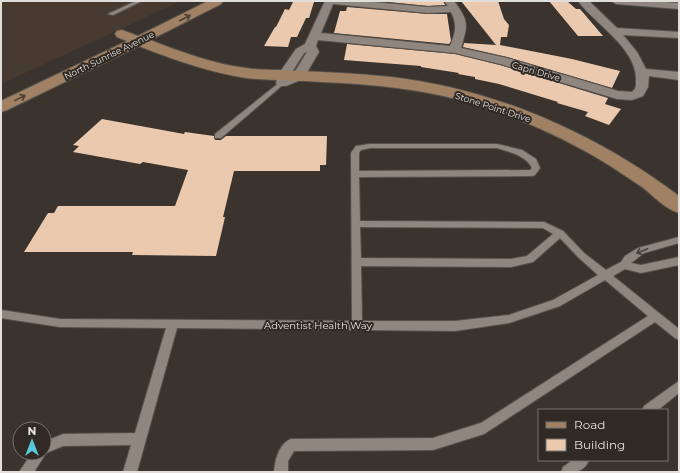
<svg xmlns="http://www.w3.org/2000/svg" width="680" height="473" viewBox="0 0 680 473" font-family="Montserrat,sans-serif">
	<rect width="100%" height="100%" fill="#3b342e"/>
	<polygon fill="#473b31" points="1,1 181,1 1,84"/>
	<g fill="#eac9af">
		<polygon points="379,1 443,1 445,5 428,6"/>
		<polygon points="461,1 498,1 504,19 509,25 507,37 501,37 500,45 572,59 620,71 612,88 507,57 463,47 464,43 496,45"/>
		<polygon points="549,1 567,1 576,9 580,9 603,36 578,36"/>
		<polygon points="293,2 314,2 309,18 306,18 297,37 291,37 288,47 264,46 275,27 276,27 285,9 289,10"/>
		<polygon points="347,7 428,14 447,14 451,41 449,44 334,33 340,11 346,11"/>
		<polygon points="347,44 455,54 500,65 608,98 605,104 621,109 609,125 585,116 588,112 557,103 558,102 499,84 475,79 475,77 458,74 459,73 421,67 421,66 344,60"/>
		<polygon points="102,119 184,134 185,132 214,136 215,140 221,140 226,136 327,136 326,165 320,165 320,171 234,171 223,217 225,217 216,256 132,255 133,252 24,252 48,213 54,213 58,206 175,206 188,170 143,162 140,164 73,152 79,146 73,145"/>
	</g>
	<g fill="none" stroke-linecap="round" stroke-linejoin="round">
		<defs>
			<g id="lane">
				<polygon points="136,1 142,1 113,15 108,14"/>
				<polygon points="280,82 285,83 221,138 215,138 215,134"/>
				<path d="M370 144H497L522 150 536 159 540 168 535 175 532 176 359 177 360 221 544 222 563 231 584 253 606 270 621 262 625 256 638 248 679 237V243L644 253 631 263 641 265 679 257V265L641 273 625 269 613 276 679 329V340L675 338 655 322 484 434 433 450 294 451 288 461V472H274C275 460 279 444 291 439L433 438 481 423 648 316 605 280 560 306 509 323 455 331 177 328 137 472H123L131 445 63 446 46 453 34 472H19L32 453H44V442L63 434 135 433 166 328 60 327 1 318V310L60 319 352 321 351 153 356 146ZM370 148H497C509 152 526 155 532 168L530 170 359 171V153L361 150ZM360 227 543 228 553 234 527 256 511 259 361 258ZM560 238 578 257 598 275 553 300 509 315 455 321H362L361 266 511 267 533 262Z"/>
				<polygon points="679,381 679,393 658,410 642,410 644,406"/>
				<path d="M573 460H589C584 473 574 472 561 472L563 467Z"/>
			</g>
			<g id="street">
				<path d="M325 1H362L428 7 448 6 444 1H454C469 21 468 25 461 48L507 58 618 91 632 92C636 89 636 86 636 81 638 49 595 24 578 1H589L617 28 679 32V38L623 35 637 52 646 69 679 72V80L649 76 648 87 643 96 632 100 617 99 500 64 455 53 318 40 316 46 319 52 303 79 286 86H278L276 83 278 75 296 49 305 44ZM333 4 428 13 451 12C458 25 455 34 450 46L321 33ZM307 52 294 73 290 75 304 53Z"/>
				<polygon points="611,1 653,1 679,3 679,9 616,4"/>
			</g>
			<path id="secondary" d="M208 1H223L221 4 150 40C181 52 213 64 246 68 258 70 270 70 282 70 318 72 355 73 391 77 495 89 595 133 679 196V213C665 209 654 196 642 187 632 180 622 174 612 167 570 140 522 119 474 104 425 89 374 84 322 82 297 80 271 81 246 78 209 72 174 60 139 46L7 110 1 112V101L127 41 117 37 115 34 117 31 122 30 138 36Z"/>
		</defs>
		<use href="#lane" stroke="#58524d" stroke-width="2"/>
		<use href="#street" stroke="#58524d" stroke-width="2"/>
		<use href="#secondary" stroke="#58524d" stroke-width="2"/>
		<use href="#lane" fill="#8f8680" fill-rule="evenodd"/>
		<use href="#street" fill="#8f8680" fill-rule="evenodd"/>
		<use href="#secondary" fill="#a08163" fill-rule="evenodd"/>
	</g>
	<defs><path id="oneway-shaft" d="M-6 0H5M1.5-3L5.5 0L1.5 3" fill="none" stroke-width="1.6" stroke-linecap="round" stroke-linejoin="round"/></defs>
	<g stroke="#4d4034">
		<use href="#oneway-shaft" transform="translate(185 18) rotate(-27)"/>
		<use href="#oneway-shaft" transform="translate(20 98) rotate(-26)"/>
	</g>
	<use stroke="#48413b" href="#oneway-shaft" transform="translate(642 251) rotate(157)"/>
	<g text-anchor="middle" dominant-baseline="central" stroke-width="4" stroke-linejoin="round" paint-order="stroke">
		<g font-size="9" fill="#e2deda" stroke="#312a24">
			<text transform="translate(109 55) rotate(-26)">North Sunrise Avenue</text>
			<text transform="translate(536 71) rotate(16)">Capri Drive</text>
			<text transform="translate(493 107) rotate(18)">Stone Point Drive</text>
		</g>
		<g font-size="10" fill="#e2deda" stroke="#312a24">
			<text x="318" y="325">Adventist Health Way</text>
		</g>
	</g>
	<rect width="680" height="473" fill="none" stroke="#e2deda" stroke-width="4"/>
	<rect x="538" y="409" width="130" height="52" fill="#312a24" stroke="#78726d"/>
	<rect x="546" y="422" width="20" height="6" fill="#a08163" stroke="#78726d"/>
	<text x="574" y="429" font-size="12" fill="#e2deda">Road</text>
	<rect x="546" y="439" width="20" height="12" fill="#eac9af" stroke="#78726d"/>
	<text x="574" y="449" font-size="12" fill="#e2deda">Building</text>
	<g transform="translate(32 441)"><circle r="19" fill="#312a24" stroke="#78726d"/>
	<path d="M0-3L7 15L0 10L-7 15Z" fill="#55cadf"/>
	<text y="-6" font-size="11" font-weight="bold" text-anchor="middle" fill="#e2deda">N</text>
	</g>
</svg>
